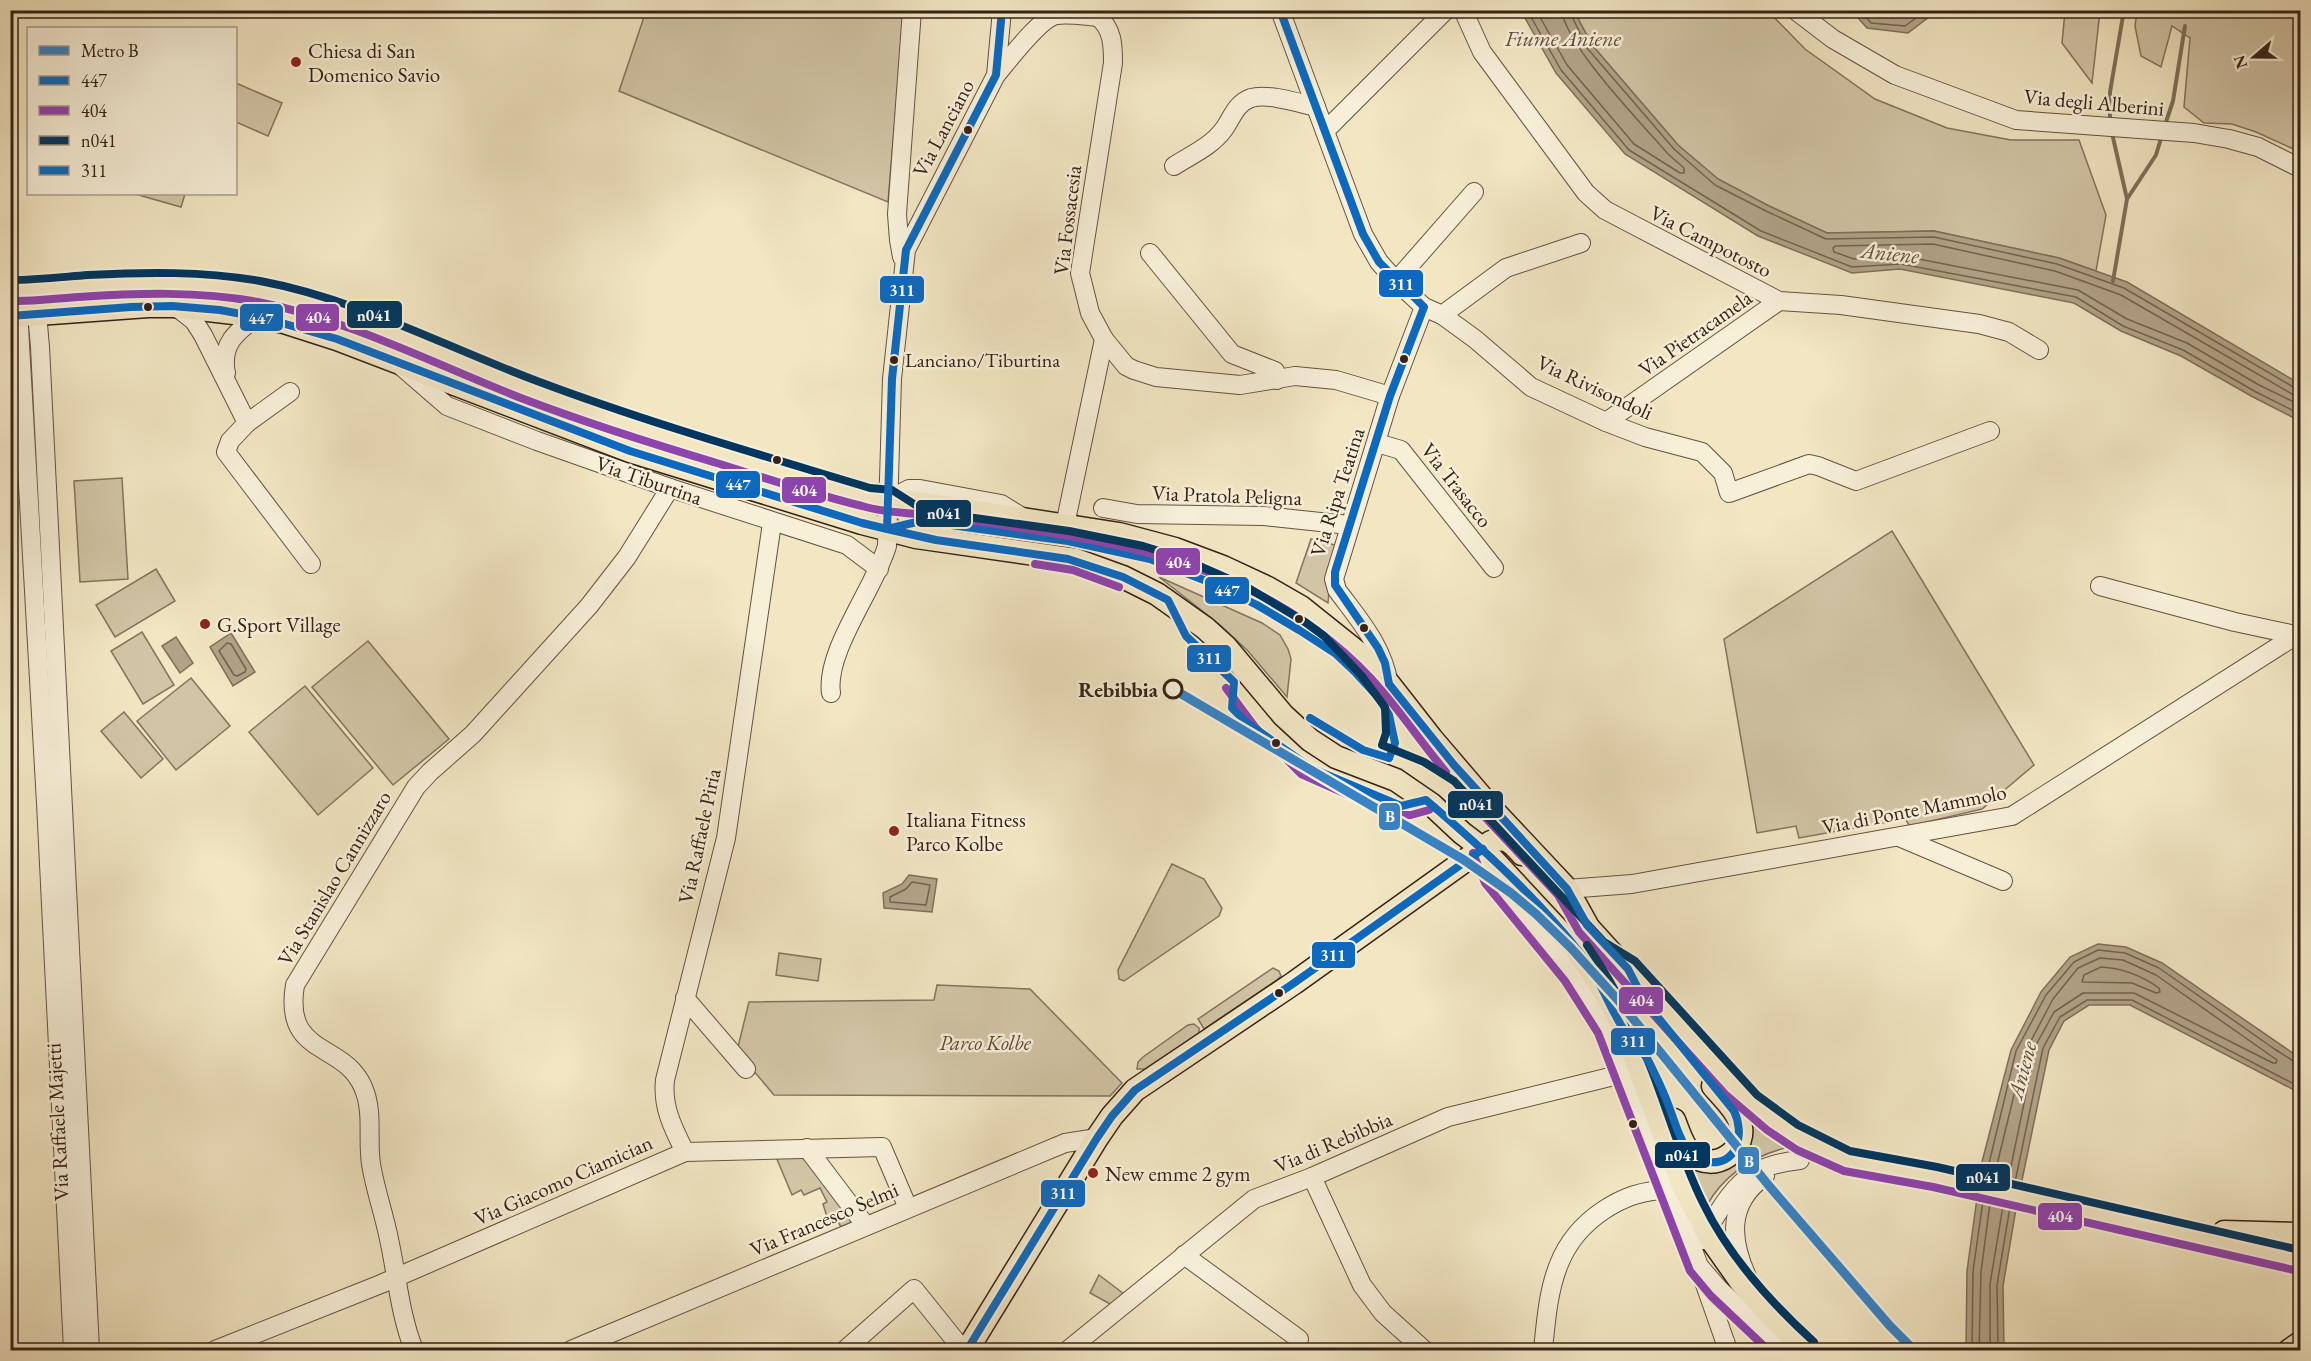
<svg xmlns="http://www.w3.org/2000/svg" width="2311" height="1361" viewBox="0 0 2311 1361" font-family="'EB Garamond',serif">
	<rect width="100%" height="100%" fill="#f2e6c3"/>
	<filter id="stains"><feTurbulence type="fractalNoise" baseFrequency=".00333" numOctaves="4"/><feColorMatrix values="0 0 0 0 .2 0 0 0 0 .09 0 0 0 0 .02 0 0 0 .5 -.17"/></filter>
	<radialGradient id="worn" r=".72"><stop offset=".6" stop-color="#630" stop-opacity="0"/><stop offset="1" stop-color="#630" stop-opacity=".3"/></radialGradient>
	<g fill="#d2c5a6" stroke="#84735e" stroke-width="1.5">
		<polygon points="646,11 904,11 888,202 619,91"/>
		<polygon points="1574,11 1768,11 1805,49 1875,99 1947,128 2011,140 2079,140 2106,215 2096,271 2059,258 1934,231 1827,233 1769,206 1718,179 1678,145 1592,45"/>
		<polygon points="2065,11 2100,11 2092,83 2062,43"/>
		<polygon points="2137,11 2300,11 2300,152 2256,132 2232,124 2204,123 2184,107 2190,38 2172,26 2161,67 2141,56 2135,26"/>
		<polygon points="236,83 282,103 268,136 236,122"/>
		<polygon points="135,194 185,194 181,207"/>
		<polygon points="122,478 128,579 80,582 74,481"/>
		<polygon points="1892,531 2034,765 1982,809 1910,826 1905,819 1799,838 1796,826 1757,833 1724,639"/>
		<polygon points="1311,539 1339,546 1330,578 1328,603 1296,583"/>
		<polygon points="156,569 175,601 115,637 96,605"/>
		<polygon points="1159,577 1262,623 1280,635 1288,649 1291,659 1287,697 1248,651 1219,624"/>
		<polygon points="142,632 174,685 143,704 111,651"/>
		<polygon points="368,641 449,739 393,785 312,687"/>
		<polygon points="191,678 230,726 176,770 137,721"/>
		<polygon points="305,686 373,768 318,815 249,732"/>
		<polygon points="124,712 163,759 141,778 101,731"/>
		<polygon points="1172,864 1204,879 1222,908 1219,916 1124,981 1119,979 1118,970"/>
		<polygon points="779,953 821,959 818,981 776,975"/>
		<polygon points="1273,968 1279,971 1281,976 1277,980 1204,1029 1198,1019"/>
		<polygon points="937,985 1030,989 1122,1083 1110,1096 774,1095 737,1051 749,1002 934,1000"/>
		<polygon points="1194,1024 1199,1028 1199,1034 1145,1069 1137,1069 1138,1062 1143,1057 1188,1025"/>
		<path d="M1751 1121 1785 1148C1751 1157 1725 1174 1707 1205L1690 1167 1700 1171 1752 1128Z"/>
		<polygon points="805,1156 857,1220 841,1227 834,1215 827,1217 823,1204 827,1202 820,1188 804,1195 801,1190 792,1195 776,1157"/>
		<polygon points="1099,1275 1124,1294 1112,1305 1090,1293"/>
	</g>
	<g fill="#b2a388" stroke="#806f5a" stroke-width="1.5">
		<polygon points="1521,11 1574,11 1592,45 1678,145 1718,179 1769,206 1827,233 1934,231 2059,258 2127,282 2300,384 2300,421 2253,397 2181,356 2121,331 2074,303 1900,269 1852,273 1758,236 1625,154 1556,73"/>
		<polygon points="1852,11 1937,11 1908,33 1867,28"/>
		<polygon points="231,633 255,672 233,686 210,647"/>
		<polygon points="176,637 193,663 180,673 162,646"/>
		<polygon points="909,875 937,879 932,912 884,908 883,893 902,884"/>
		<polygon points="2098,944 2126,947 2162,963 2300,1058 2300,1093 2130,1005 2089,1005 2064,1021 2049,1050 2016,1209 2003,1286 2004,1350 1966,1350 1967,1271 1982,1162 2011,1050 2041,992 2070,957"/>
	</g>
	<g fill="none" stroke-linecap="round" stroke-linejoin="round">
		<g stroke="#74624f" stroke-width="1.5">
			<polyline points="1527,10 1561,70 1629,150 1761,231 1852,267 1901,264 2076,297 2123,326 2183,350 2256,392 2300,414"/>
			<path d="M1536 10 1567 65 1634 144 1680 173H1684V168L1668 154C1644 126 1564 44 1562 10"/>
			<polyline points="1569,10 1587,48 1674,149 1715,185 1766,211 1826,239 1934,237 2057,264 2124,288 2295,388 2300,388"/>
			<polyline points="1860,10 1871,23 1905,26 1927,10"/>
			<polyline points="2300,396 2292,394 2121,295 2055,271 1933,244 1835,246 1833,248 1834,252 1854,259 1903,256 2078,290 2127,319 2187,343 2259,385 2300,405"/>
			<polygon points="227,643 231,644 246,669 245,672 237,676 234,675 219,651"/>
			<polygon points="912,882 930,885 926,905 890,902 890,897 906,889"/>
			<path d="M2101 967C2122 968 2142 976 2159 988L2160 992 2156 993 2132 983 2082 982 2084 975Z"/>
			<polyline points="1986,1176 2016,1051 2046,995 2074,962 2098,950 2125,953 2159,968 2273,1048 2295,1062 2300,1063"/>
			<polyline points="1994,1177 2024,1054 2053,999 2078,968 2100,958 2123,960 2156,975 2277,1060 2276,1063 2273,1063 2134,993 2083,993 2054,1012 2036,1045 2008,1181"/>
			<polyline points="2015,1182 2043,1048 2060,1017 2087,1000 2132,1000 2300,1087"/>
			<polyline points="1972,1350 1973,1271 1983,1201"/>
			<polyline points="1979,1350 1981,1272 1990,1203"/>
			<polyline points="1990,1350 1990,1284 2003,1206"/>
			<polyline points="1998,1350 1997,1285 2010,1207"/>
		</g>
		<g stroke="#806f5a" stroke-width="4">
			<polyline points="2110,122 2110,92 2124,10"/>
			<polyline points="2165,125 2173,101 2185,26"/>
			<polyline points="2112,133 2127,199 2113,281"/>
			<polyline points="2127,199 2156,155 2162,135"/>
		</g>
		<defs>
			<g id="minor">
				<polyline points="1280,10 1363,234 1379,262 1396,281 1424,307 1442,315 1475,339 1531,387 1606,422 1645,437 1702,452 1723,473 1729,493 1809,464 1818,466 1856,481 1990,431"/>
				<polyline points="1463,10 1482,52 1586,193 1605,210 1779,301 1841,305 1979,324 2009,332 2039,350"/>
				<polyline points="1795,10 1833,39 1895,75 2016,120 2194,133 2229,139 2258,147 2300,168"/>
				<path d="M996 75C1008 61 1039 19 1056 15 1069 13 1085 16 1098 17"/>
				<polyline points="1325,131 1446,10"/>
				<path d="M1174 166C1191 155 1212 146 1224 129 1232 118 1236 103 1251 98 1268 93 1299 103 1316 107"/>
				<polyline points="1150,253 1232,354 1275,371 1277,380"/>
				<polyline points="902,257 899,240 897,214 912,10"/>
				<polyline points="1396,281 1474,192"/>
				<polyline points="17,291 46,803 73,1350"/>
				<polyline points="35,291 40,347 90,1350"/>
				<polyline points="175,306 194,321 203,335 247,423 290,392"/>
				<polyline points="1442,315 1506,268 1581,243"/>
				<polyline points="1104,339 1126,366 1134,370 1156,377 1240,385 1295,376 1336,380 1390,396"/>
				<polyline points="402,367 447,406 537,441 670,488 847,545 879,569"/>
				<path d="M226 373C220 344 237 331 258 316"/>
				<polyline points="1606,422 1779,301"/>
				<polyline points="247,423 230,441 226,452 311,564"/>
				<polyline points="1377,443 1401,450 1494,568"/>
				<polyline points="888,500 909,489 920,489 1001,504 1022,517"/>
				<polyline points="1103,508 1137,514 1264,516 1349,525"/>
				<path d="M1065 525 1104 339 1090 313 1080 273 1113 63C1113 46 1113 29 1098 17"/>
				<polyline points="2100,586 2235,622 2300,636"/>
				<path d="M1389 684C1382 645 1360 621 1337 590L1334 579 1390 396 1424 307"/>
				<path d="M831 693C825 651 875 588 887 546L892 379 906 250 996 75 1002 10"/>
				<polyline points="1899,837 2003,881"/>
				<polyline points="1486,859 1491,871 1503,890 1574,975 1607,1028 1622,1063 1699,1266 1718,1288 1783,1350"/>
				<polyline points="1567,889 1632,884 2012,816 2295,636"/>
				<polyline points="685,998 746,1069"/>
				<polyline points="807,1148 866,1226"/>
				<path d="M685 1152C673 1128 662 1107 665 1080L726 838 772 523"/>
				<polyline points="1312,1177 1362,1285 1383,1313 1424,1350"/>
				<path d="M1703 1240C1707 1229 1713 1220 1719 1211 1741 1176 1760 1164 1800 1160"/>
				<polyline points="1184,1255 1299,1339"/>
				<polyline points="1702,1276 1728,1350"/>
				<path d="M1751 1285C1731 1245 1724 1205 1765 1176"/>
				<polyline points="215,1350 381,1284 685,1152 882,1147 908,1208"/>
				<path d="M414 1350C400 1315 397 1276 389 1239 384 1214 375 1189 371 1164 367 1138 374 1112 363 1087 343 1041 283 1057 295 985L416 787 430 772 473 734 589 606 627 557 670 488"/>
				<polyline points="571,1350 1065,1143 1097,1138"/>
				<polyline points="845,1350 914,1289 963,1350"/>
				<polyline points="1068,1350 1254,1199 1312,1177 1448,1117 1626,1073"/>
				<path d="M1543 1350C1546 1321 1548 1291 1559 1264 1576 1221 1623 1189 1669 1190"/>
			</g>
			<g id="major">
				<polyline points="10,291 87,286 171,284 227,288 280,296 342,314 564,403 688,444 868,498 932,505 1119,534 1175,549 1223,567 1268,588 1301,607 1361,655 1389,684 1432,739 1491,808 1567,889 1587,925"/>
				<polyline points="10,316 148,306 174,306 258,316 284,322 337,339 630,451 862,523 916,537 1076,560 1123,577 1157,594 1205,628 1226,647 1283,715 1310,740 1336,757 1396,780 1431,804 1462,833 1483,849 1577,950 1607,996 1625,1031 1683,1185 1710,1238 1741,1282 1774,1319 1807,1350"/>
				<polyline points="1576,914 1739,1094 1773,1122 1812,1146 1847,1161 1935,1177 2300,1261"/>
				<path d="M1674 1120C1679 1132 1682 1145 1691 1154 1714 1175 1751 1149 1739 1120 1734 1107 1722 1097 1713 1086"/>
				<polyline points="2224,1232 2300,1234"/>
				<path d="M967 1350 1097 1138 1112 1116 1135 1090 1294 983 1491 842C1506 835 1512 843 1522 854"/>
				<polyline points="2290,1350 2300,1343"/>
			</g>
		</defs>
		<use href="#minor" stroke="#655241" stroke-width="20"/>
		<use href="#major" stroke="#362116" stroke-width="25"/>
		<use href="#minor" stroke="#f7efd8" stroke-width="18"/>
		<use href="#major" stroke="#f2e6c3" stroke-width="22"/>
		<defs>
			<g id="bus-1">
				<polyline points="10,316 131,307 172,306 220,310 268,319 337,339 630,451 862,523 887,529 921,521 1068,541 1150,559 1214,584 1257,605 1299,630 1336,654 1354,671 1379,698 1389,715 1395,743 1389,758"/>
				<polyline points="1310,718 1363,750 1389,758"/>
			</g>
			<g id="bus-2">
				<path d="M17 301C38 301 59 298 79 297 138 293 200 291 258 302 350 320 434 364 521 398 586 423 653 444 720 464 767 479 814 494 862 506 889 514 918 513 947 517 1054 533 1164 545 1262 596 1307 620 1350 653 1383 692 1405 718 1424 746 1446 772"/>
				<polyline points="1035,564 1073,570 1119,587"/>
				<polyline points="1226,688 1255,727 1301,774 1394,815 1411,815 1429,810"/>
				<polyline points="1483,815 1558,895 1579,932 1725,1094 1767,1130 1797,1150 1844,1171 1933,1187 2298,1271"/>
				<polyline points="1473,853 1485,883 1565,981 1598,1033 1690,1271 1711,1296 1768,1350"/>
			</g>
			<g id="bus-3">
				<path d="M10 280C36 280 62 277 88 275 145 272 203 271 260 281 357 299 446 347 537 381 646 422 758 454 870 488L892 490 925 511 1069 531 1143 546 1179 557 1245 586 1305 622 1324 636 1361 675 1385 707 1386 733 1382 745 1424 762 1454 781 1604 942 1635 961 1757 1095 1798 1125 1850 1151 1937 1167 2300 1250"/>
				<path d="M1587 945C1614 984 1635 1026 1652 1071 1669 1115 1682 1161 1703 1203 1729 1257 1770 1302 1814 1342"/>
			</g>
			<g id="bus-4">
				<path d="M1002 10 996 75 906 250 892 379 887 529 936 540 1068 559 1123 577 1168 600 1186 636 1234 682 1232 708 1247 723 1313 769 1401 806 1426 800C1482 848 1539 899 1584 958 1601 981 1609 1007 1624 1030 1632 1042 1643 1050 1649 1062 1656 1076 1663 1090 1668 1104 1676 1123 1682 1158 1707 1162 1738 1166 1745 1134 1734 1111L1656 1015 1642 996 1628 969 1587 925 1567 889 1454 765 1389 684 1385 663 1378 648 1335 585V572L1390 396 1424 307 1379 262 1363 234 1280 10"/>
				<polyline points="967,1350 1097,1138 1112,1116 1135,1090 1294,983 1483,849"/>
			</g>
		</defs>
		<use href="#bus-1" stroke="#f7efd8" stroke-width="12"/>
		<use href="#bus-2" stroke="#f7efd8" stroke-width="12"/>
		<use href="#bus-3" stroke="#f7efd8" stroke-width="12"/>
		<use href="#bus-4" stroke="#f7efd8" stroke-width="12"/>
		<use href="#bus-1" stroke="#0c69bf" stroke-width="8"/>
		<use href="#bus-2" stroke="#8e44ad" stroke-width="8"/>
		<use href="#bus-3" stroke="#00365f" stroke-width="8"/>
		<use href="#bus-4" stroke="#0c69bf" stroke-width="8"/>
		<defs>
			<polyline id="metro-1" points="1173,689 1464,860 1511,893 1536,914 1571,948 1617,999 1770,1187 1890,1326 1914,1350"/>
		</defs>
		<use href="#metro-1" stroke="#f7efd8" stroke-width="14"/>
		<use href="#metro-1" stroke="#3783c6" stroke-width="9"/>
	</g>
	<g fill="#8f2418" stroke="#f7efd8" stroke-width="2">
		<circle cx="296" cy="62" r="6"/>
		<circle cx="205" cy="624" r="6"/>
		<circle cx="894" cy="831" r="6"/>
		<circle cx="1093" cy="1173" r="6"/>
	</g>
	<g fill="#362116" stroke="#f7efd8" stroke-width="2">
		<circle cx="968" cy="130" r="5"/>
		<circle cx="148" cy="307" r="5"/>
		<circle cx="1404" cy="359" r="5"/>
		<circle cx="894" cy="360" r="5"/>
		<circle cx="777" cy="460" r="5"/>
		<circle cx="1299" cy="619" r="5"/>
		<circle cx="1364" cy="628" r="5"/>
		<circle cx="1276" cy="743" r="5"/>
		<circle cx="1279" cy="993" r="5"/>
		<circle cx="1633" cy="1124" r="5"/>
	</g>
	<circle fill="#f7efd8" stroke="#362116" stroke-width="3" cx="1173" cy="689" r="9"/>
	<g text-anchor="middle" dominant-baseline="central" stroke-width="5" stroke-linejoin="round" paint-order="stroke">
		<g font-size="20" fill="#362116" stroke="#f7efd8" text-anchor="start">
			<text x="905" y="360">Lanciano/Tiburtina</text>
		</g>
		<g font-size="21" fill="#362116" stroke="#f7efd8" text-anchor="start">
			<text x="308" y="50">Chiesa di San<tspan x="308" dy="24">Domenico Savio</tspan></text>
			<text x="217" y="624">G.Sport Village</text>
			<text x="906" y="819">Italiana Fitness<tspan x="906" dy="24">Parco Kolbe</tspan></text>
			<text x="1105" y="1173">New emme 2 gym</text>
		</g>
		<g font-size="21" fill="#362116" stroke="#f7efd8">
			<text transform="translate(2094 102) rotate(5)">Via degli Alberini</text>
			<text transform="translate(943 128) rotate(-62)">Via Lanciano</text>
			<text transform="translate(1067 220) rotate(-83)">Via Fossacesia</text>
			<text transform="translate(1711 241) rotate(27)">Via Campotosto</text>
			<text transform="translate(1695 333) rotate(-35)">Via Pietracamela</text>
			<text transform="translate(1595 387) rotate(25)">Via Rivisondoli</text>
			<text transform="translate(649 480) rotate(19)">Via Tiburtina</text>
			<text transform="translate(1457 485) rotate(52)">Via Trasacco</text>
			<text transform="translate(1337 492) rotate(-72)">Via Ripa Teatina</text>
			<text transform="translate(1227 495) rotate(2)">Via Pratola Peligna</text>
			<text transform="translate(1914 809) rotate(-11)">Via di Ponte Mammolo</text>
			<text transform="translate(699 836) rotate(-78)">Via Raffaele Piria</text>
			<text transform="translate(334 878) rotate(-59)">Via Stanislao Cannizzaro</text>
			<text transform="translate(57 1122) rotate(-93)">Via Raffaele Majetti</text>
			<text transform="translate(1333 1142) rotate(-23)">Via di Rebibbia</text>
			<text transform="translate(563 1180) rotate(-24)">Via Giacomo Ciamician</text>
			<text transform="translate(824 1219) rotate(-23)">Via Francesco Selmi</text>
		</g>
		<g font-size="21" font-weight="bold" fill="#362116" stroke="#f7efd8" text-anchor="end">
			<text x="1158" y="689">Rebibbia</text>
		</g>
		<g font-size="21" font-style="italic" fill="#5d4a3a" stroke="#f7efd8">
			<text x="985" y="1042">Parco Kolbe</text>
		</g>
		<g font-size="22" font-style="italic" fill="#614e3e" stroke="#f7efd8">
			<text x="1563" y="38">Fiume Aniene</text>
			<text transform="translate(1890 253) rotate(6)">Aniene</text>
			<text transform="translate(2022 1070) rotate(-75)">Aniene</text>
		</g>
	</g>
	<g stroke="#f7efd8" stroke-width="2">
		<rect x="1378" y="269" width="46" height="29" rx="6" fill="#0c69bf"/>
		<rect x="879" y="275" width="46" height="29" rx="6" fill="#0c69bf"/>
		<rect x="346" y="300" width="57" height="29" rx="6" fill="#00365f"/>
		<rect x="295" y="303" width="45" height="29" rx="6" fill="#8e44ad"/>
		<rect x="239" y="303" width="45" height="29" rx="6" fill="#0c69bf"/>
		<rect x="715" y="470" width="46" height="29" rx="6" fill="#0c69bf"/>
		<rect x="781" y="476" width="46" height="28" rx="6" fill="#8e44ad"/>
		<rect x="915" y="499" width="57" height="29" rx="6" fill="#00365f"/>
		<rect x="1155" y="547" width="46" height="29" rx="6" fill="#8e44ad"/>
		<rect x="1204" y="576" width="46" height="29" rx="6" fill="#0c69bf"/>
		<rect x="1186" y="644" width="46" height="29" rx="6" fill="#0c69bf"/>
		<rect x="1447" y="790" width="57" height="29" rx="6" fill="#00365f"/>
		<rect x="1378" y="802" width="23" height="29" rx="6" fill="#3783c6"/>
		<rect x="1311" y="941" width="45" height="28" rx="6" fill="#0c69bf"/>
		<rect x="1618" y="986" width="46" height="29" rx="6" fill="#8e44ad"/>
		<rect x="1610" y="1027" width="46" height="29" rx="6" fill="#0c69bf"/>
		<rect x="1654" y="1141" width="57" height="28" rx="6" fill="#00365f"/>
		<rect x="1737" y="1146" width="23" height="29" rx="6" fill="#3783c6"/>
		<rect x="1955" y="1163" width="56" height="29" rx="6" fill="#00365f"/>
		<rect x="1040" y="1179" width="46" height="29" rx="6" fill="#0c69bf"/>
		<rect x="2037" y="1202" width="46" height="29" rx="6" fill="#8e44ad"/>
	</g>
	<g font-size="16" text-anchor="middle" font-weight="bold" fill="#fff">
		<text x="1401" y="290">311</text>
		<text x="902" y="296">311</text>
		<text x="374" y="321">n041</text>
		<text x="318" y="323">404</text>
		<text x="261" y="324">447</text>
		<text x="738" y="490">447</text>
		<text x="804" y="496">404</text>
		<text x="944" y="519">n041</text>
		<text x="1178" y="568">404</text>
		<text x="1227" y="596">447</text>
		<text x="1209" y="664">311</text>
		<text x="1476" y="810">n041</text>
		<text x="1390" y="822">B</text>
		<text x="1333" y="961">311</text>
		<text x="1641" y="1006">404</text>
		<text x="1633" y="1047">311</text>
		<text x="1682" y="1161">n041</text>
		<text x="1749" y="1167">B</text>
		<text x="1983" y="1183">n041</text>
		<text x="1063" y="1199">311</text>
		<text x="2060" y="1222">404</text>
	</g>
	<rect width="2311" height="1361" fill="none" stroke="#f2e6c3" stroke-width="36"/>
	<rect x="12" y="12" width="2287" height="1337" fill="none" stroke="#362116" stroke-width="3"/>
	<rect x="18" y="18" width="2275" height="1325" fill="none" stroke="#362116" stroke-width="1.5"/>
	<rect x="27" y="27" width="210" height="168" fill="#f7efd8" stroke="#aa9d8a" stroke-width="1.5"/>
	<rect x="39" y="46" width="30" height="9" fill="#3783c6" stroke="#aa9d8a" stroke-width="1.5"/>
	<text x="81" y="57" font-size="18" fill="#362116">Metro B</text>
	<rect x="39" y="76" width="30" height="9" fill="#0c69bf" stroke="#aa9d8a" stroke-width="1.5"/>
	<text x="81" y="87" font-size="18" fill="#362116">447</text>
	<rect x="39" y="106" width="30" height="9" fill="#8e44ad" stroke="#aa9d8a" stroke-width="1.5"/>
	<text x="81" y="117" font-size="18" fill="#362116">404</text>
	<rect x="39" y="136" width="30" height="9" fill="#00365f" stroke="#aa9d8a" stroke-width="1.5"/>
	<text x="81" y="147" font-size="18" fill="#362116">n041</text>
	<rect x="39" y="166" width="30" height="9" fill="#0c69bf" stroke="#aa9d8a" stroke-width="1.5"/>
	<text x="81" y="177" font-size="18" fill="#362116">311</text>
	<g transform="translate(2254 57) rotate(250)" stroke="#f7efd8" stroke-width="4.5" paint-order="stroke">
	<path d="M0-4.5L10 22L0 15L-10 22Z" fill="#362116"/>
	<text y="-9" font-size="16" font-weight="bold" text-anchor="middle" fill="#362116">N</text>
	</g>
	<rect width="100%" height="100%" filter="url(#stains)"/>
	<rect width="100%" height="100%" fill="url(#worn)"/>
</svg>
